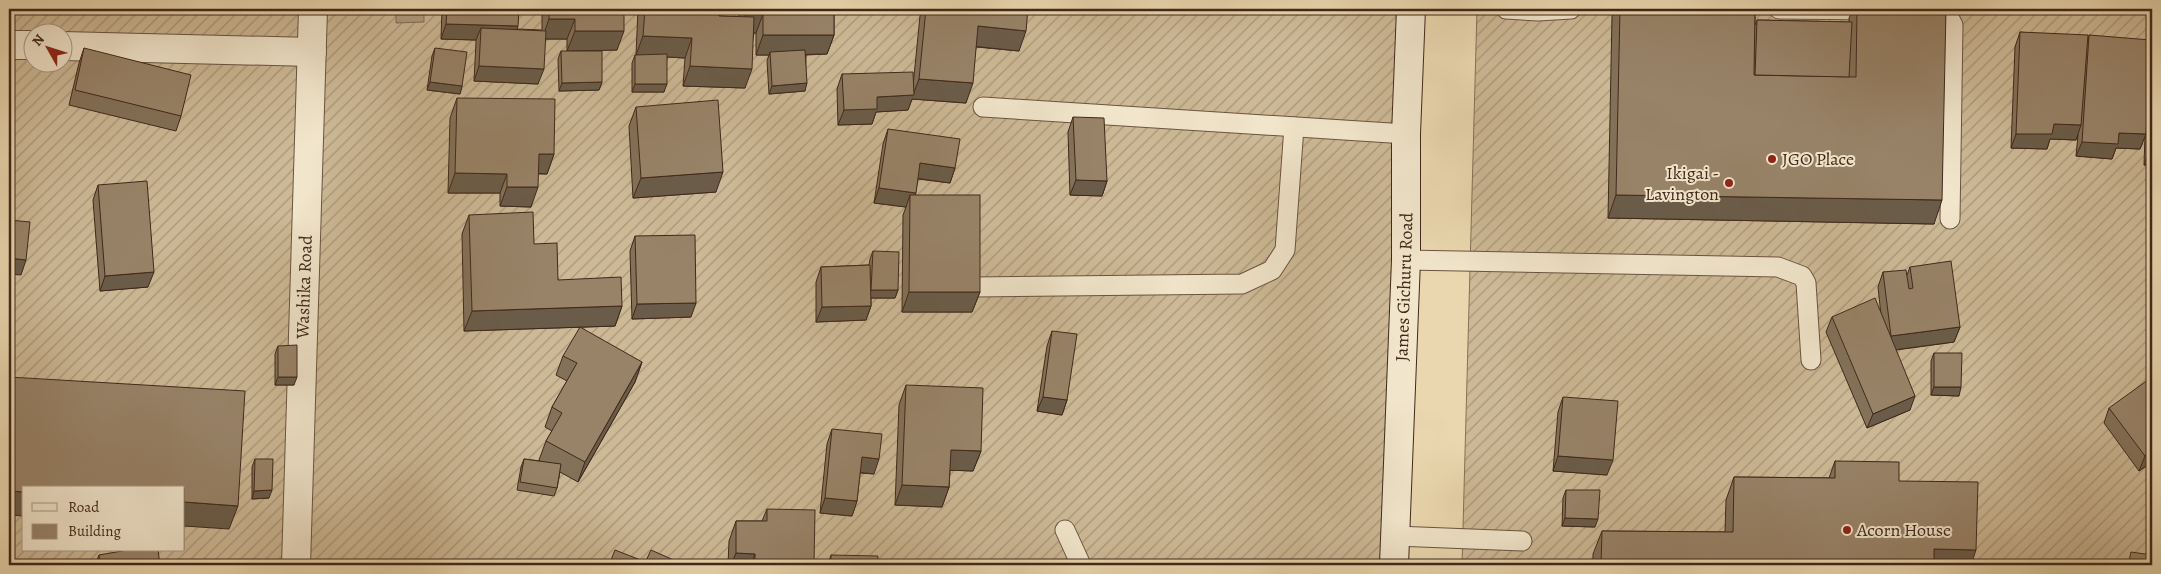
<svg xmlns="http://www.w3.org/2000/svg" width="2161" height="574" viewBox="0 0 2161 574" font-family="Alegreya,serif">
	<defs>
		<pattern id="garden-furrows" width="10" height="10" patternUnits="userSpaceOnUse" patternTransform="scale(1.25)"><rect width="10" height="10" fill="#cdb996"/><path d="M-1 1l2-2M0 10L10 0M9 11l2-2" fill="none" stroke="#a8967a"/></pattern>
		<pattern id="water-ripples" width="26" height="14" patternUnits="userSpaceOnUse" patternTransform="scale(1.25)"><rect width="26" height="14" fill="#b09c7d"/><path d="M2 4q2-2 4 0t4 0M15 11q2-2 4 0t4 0" fill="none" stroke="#917f66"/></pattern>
	</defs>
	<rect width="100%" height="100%" fill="#ead7af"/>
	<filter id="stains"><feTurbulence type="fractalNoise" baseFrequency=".004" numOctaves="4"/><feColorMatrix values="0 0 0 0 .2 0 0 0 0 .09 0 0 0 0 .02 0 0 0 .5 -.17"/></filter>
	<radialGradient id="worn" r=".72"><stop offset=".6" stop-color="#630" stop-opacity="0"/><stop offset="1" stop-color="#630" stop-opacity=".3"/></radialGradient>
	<g fill="url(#garden-furrows)" stroke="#867058" fill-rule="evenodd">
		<path d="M9 9H1417L1398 565H9ZM32 32H62V62H32ZM24 488H184V550H24Z"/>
		<polygon points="1477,9 2152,9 2152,565 1462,565"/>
	</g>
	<polygon fill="url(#water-ripples)" stroke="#836e56" points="396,9 424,9 424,22 396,23"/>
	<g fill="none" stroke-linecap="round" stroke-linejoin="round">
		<defs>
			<g id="service">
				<polyline points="1506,9 1538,11 1571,9"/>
				<polyline points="1779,9 1878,10"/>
				<path d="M1923 10C1938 10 1946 10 1953 25L1950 219"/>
				<polyline points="983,107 1406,134"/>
				<polyline points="1406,260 1778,267 1802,276 1806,283 1811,360"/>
				<polyline points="974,287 1242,284 1272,270 1285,250 1294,127"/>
				<polyline points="1065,530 1081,565"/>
				<polyline points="1395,536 1522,541"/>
			</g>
			<g id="minor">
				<polyline points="9,45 32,45"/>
				<polyline points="62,46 312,52"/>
				<polyline points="296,565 313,9"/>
			</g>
			<polyline id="secondary" points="1394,565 1406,260 1406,134 1411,9"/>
		</defs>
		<use href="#service" stroke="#6a5440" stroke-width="21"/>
		<use href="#minor" stroke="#6a5440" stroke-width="30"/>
		<use href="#secondary" stroke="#40281b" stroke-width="30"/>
		<use href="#service" stroke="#f1e5cb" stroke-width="19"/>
		<use href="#minor" stroke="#f1e5cb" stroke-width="28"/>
		<use href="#secondary" stroke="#f1e5cb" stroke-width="28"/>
	</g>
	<g fill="#837159" stroke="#40281b">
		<polygon points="442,9 519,9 517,29 542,30 542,9 624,9 617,50 567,51 567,39 545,39 538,84 474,81 476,42 476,40 441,39"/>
		<polygon points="638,9 719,9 719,16 739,17 739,9 834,9 834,35 827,54 806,55 805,91 769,94 767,61 769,55 756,55 756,33 754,33 745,88 683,86 685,58 667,57 664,92 632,92 632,63 635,55 636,55"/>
		<polygon points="923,9 1028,9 1019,51 976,47 966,103 912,99 908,110 876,112 872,124 838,125 837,89 842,74 913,86 920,16"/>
		<polygon points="1615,9 1755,9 1755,25 1757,20 1849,22 1849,18 1853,9 1946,9 1934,224 1608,218 1612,16"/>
		<polygon points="2020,32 2088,40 2089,35 2150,46 2152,40 2152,165 2144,165 2145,136 2140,149 2116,148 2112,159 2076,156 2078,135 2076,140 2050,139 2047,149 2011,148 2015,47"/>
		<polygon points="84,48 181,116 176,131 69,105 79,63"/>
		<polygon points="435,48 462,86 460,94 427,90 432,56"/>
		<polygon points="561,51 602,82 599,90 559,91 558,59"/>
		<polygon points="457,98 554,154 547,174 538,174 531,207 500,206 500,193 448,193 450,118"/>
		<polygon points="636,107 716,192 633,198 629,126"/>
		<polygon points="1073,117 1107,181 1102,196 1070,195 1068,132"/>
		<polygon points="888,129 955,168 950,183 918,179 915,195 980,292 972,312 902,312 903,215 906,207 874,203 883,144"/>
		<polygon points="98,185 148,287 100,291 93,200"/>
		<polygon points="469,215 534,244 558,280 622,306 615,326 464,331 462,234"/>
		<polygon points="635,236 691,317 632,319 630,251"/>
		<polygon points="873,251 898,290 895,298 871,298 871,306 866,320 816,322 816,282 821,267 869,265 870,259"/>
		<polygon points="1910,267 1960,327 1954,342 1896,350 1910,410 1867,428 1826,332 1832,317 1881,315 1878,287 1883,272 1907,275"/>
		<polygon points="1052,331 1067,400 1062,415 1037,411 1047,346"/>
		<polygon points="278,346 294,385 275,385 275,354"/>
		<polygon points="1934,353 1959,396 1931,395 1931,361"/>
		<polygon points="563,356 642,362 635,382 578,482 560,472 557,488 554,496 517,490 521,467 524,459 540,461 539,460 546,441 552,431 545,427 552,407 567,381 556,375"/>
		<polygon points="906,385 981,451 973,471 950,470 949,487 942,507 895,505 899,405"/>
		<polygon points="1563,397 1607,475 1553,471 1558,412"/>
		<polygon points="2109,408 2152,462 2139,471 2104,423"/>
		<polygon points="832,429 874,474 860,473 857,501 852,516 820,513 827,444"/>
		<polygon points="255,459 269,498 252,499 252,467"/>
		<polygon points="1835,461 1899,481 1971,565 1593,565 1593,554 1602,531 1725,532 1726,500 1734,477 1829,478"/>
		<polygon points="1566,490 1595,527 1562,526 1563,498"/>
		<polygon points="767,509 814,565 728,565 729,541 736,521 762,521"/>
		<polygon points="99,555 160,565 95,565"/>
		<polygon points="831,555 877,565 828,565"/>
	</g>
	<g fill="#6a5c49" stroke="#40281b">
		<polygon points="746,14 763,14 756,33 739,34"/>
		<polygon points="549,19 575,19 567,39 542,39"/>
		<polygon points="446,24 518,26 513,41 481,28 476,40 441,39"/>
		<polygon points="978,26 1026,31 1019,51 971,46"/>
		<polygon points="575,31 624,31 617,50 567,51"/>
		<polygon points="763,35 834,35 827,54 770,55 770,52 769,55 756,55"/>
		<polygon points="643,36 692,38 685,58 636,55"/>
		<polygon points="479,66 544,69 538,84 474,81"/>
		<polygon points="690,66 752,69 745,88 683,86"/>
		<polygon points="919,79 973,83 966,103 912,99 908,110 876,112 872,124 838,125 844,110 877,97 913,95"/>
		<polygon points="430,82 462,86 460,94 427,90"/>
		<polygon points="602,82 599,90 559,91 562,83"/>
		<polygon points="807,83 805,91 769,94 772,86"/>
		<polygon points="635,84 667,84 664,92 632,92"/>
		<polygon points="2054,124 2081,125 2076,140 2050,139 2047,149 2011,148 2016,134"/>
		<polygon points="2119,133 2146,134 2140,149 2116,148 2112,159 2076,156 2082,142"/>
		<polygon points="2149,150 2152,150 2152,165 2144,165"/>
		<polygon points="539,154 554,154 547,174 532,173"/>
		<polygon points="920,163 955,168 950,183 915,178"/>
		<polygon points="723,172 716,192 633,198 641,178"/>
		<polygon points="455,173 507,174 500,193 448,193"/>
		<polygon points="1076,180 1107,181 1102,196 1070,195"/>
		<polygon points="507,187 538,187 531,207 500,206"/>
		<polygon points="879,188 916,193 911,207 910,195 906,207 874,203"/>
		<polygon points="1616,195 1942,200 1934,224 1608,218"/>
		<polygon points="9,258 26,260 21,275 9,274"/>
		<polygon points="154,272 148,287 100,291 105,276"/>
		<polygon points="871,290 898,290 895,298 869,298"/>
		<polygon points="909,292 980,292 972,312 902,312"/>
		<polygon points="696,303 691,317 632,319 637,304"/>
		<polygon points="622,306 615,326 464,331 472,311"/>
		<polygon points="871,306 866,320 816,322 822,307"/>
		<polygon points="1960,327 1954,342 1886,351 1891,336"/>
		<polygon points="642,362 635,382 578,482 585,462"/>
		<polygon points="278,377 297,377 294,385 275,385"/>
		<polygon points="1934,387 1961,387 1959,396 1931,395"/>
		<polygon points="1915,396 1910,410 1867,428 1873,414"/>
		<polygon points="1043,397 1067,400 1062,415 1037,411"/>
		<polygon points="951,450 981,451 973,471 944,470"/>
		<polygon points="2152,451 2152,462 2139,471 2145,456"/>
		<polygon points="1558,456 1613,460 1607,475 1553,471"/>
		<polygon points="862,457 879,459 874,474 857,472"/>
		<polygon points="902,485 949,487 942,507 895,505"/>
		<polygon points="272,490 269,498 252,499 254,491"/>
		<polygon points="9,491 24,492 24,516 9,515"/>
		<polygon points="825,498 857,501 852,516 820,513"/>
		<polygon points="184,502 238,506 229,529 184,526"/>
		<polygon points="1565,518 1598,519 1595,527 1562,526"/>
		<polygon points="1934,549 1976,550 1971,565 1928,565"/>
		<polygon points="736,553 755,554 751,565 731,565"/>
	</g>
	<g fill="#988368" stroke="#40281b">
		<polygon points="447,9 519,9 518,26 446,24"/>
		<polygon points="549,9 624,9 624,31 575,31 575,19 549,19"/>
		<polygon points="645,9 719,9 719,16 754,17 752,69 690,66 692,38 643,36"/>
		<polygon points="746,9 834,9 834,35 763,35 763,14 746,14"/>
		<polygon points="926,9 1028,9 1026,31 978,26 973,83 919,79"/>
		<polygon points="1620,9 1755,9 1754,75 1856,77 1857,9 1946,9 1942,200 1616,195"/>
		<polygon points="1757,20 1852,22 1849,77 1755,75"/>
		<polygon points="481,28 546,31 544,69 479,66"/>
		<polygon points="2020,32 2088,35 2081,125 2054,124 2052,134 2016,134"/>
		<polygon points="2089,35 2151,40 2146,134 2119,133 2118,144 2082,142"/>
		<polygon points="84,48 191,75 181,116 75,90"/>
		<polygon points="435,48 467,52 462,86 430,82"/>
		<polygon points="805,50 807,83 772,86 770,52"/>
		<polygon points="561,51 602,51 602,82 562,83"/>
		<polygon points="667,54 667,84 635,84 635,55"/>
		<polygon points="2152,58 2152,150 2149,150"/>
		<polygon points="913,72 914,95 877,97 877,109 844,110 842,74"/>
		<polygon points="457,98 555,99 554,154 539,154 538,187 507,187 507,174 455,173"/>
		<polygon points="718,100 723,172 641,178 636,107"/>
		<polygon points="1073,117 1104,118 1107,181 1076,180"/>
		<polygon points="888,129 960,139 955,168 920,163 916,193 879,188"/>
		<polygon points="147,181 154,272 105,276 98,185"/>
		<polygon points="910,195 980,195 980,292 909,292"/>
		<polygon points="533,212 534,244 557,243 558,280 621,277 622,306 472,311 469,215"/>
		<polygon points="9,220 30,222 26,260 9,258"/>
		<polygon points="695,235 696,303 637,304 635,236"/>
		<polygon points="873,251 899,252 898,290 871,290"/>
		<polygon points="1951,261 1960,327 1891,336 1883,272 1906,270 1909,289 1913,288 1910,267"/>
		<polygon points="870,265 871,306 822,307 821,267"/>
		<polygon points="1875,298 1915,396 1873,414 1832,317"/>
		<polygon points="580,327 642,362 585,462 546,441 562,413 552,407 577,363 563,356"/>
		<polygon points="1052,331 1077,334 1067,400 1043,397"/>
		<polygon points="297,345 297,377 278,377 278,346"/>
		<polygon points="1934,353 1962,353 1961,387 1934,387"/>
		<polygon points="9,377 245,391 238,506 184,502 184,488 24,488 24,492 9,491"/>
		<polygon points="2152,377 2152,451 2145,456 2109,408"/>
		<polygon points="906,385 983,388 981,451 951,450 949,487 902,485"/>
		<polygon points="1563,397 1618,401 1613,460 1558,456"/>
		<polygon points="832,429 882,434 879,459 862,457 857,501 825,498"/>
		<polygon points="255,459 273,459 272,490 254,491"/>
		<polygon points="524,459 561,464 557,488 520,482"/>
		<polygon points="1835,461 1899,462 1899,481 1978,482 1976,550 1934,549 1934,565 1601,565 1602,531 1733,532 1734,477 1835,478"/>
		<polygon points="1566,490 1600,490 1598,519 1565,518"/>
		<polygon points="767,509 815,510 814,565 755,565 755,554 736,553 736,521 767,521"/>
		<polygon points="128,550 158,550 160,565 100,565 99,555"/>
		<polygon points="615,550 643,561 641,565 609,565"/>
		<polygon points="651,550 685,565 644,565"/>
		<polygon points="2131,552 2152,555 2152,565 2128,565"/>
		<polygon points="831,555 878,556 877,565 831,565"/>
	</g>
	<g fill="#8f2418" stroke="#f1e5cb" stroke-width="2">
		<circle cx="1772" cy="159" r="5"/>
		<circle cx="1729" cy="183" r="5"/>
		<circle cx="1847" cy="530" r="5"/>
	</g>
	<g text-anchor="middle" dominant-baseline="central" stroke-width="4" stroke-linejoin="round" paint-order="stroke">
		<g font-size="18" fill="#40281b" stroke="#f1e5cb" text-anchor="start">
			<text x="1782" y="159">JGO Place</text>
			<text x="1719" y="173" text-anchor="end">Ikigai -<tspan x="1719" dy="21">Lavington</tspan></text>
			<text x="1857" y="530">Acorn House</text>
		</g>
		<g font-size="18" fill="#40281b" stroke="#f1e5cb">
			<text transform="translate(304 287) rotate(-88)">Washika Road</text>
			<text transform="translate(1404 287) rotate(-88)">James Gichuru Road</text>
		</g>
	</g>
	<rect width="2161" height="574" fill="none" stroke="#ead7af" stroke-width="30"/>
	<rect x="10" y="10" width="2141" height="554" fill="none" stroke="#40281b" stroke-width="2.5"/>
	<rect x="15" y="15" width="2131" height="544" fill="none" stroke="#40281b"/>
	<rect x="22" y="486" width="162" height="65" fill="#f1e5cb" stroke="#aa9985"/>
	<rect x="32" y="503" width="25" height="8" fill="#f1e5cb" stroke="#aa9985"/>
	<text x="68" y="512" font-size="15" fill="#40281b">Road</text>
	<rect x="32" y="524" width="25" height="15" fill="#988368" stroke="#aa9985"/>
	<text x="68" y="536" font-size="15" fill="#40281b">Building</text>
	<g transform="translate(48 48) rotate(309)"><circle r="24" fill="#f1e5cb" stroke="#aa9985"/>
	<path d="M0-4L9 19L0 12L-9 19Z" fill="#8f2418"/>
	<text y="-8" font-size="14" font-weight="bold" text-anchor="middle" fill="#40281b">N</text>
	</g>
	<rect width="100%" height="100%" filter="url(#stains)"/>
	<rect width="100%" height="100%" fill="url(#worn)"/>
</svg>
